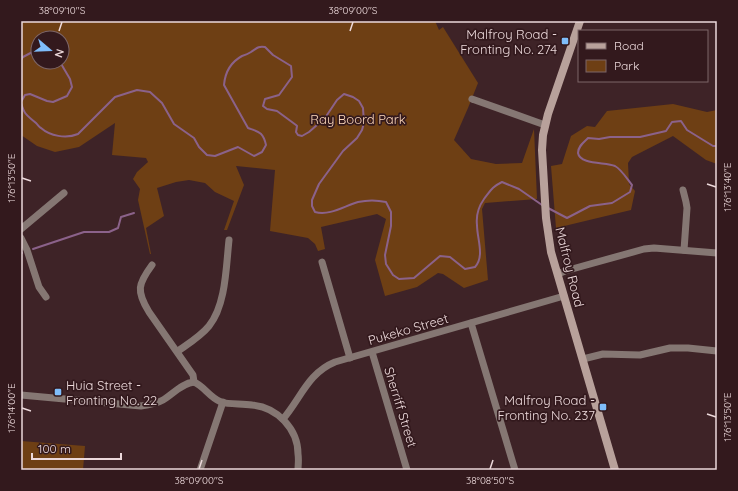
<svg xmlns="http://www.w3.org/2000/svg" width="738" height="491" viewBox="0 0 738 491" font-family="Quicksand,sans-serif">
	<rect width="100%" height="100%" fill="#3e2327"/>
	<g fill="#6e3f14" fill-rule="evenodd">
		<path d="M21 21H435L439 30 443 27 478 83 468 108 454 140 471 159 496 164 522 163 534 129 537 199 485 203 482 209 488 280 464 288 443 274 438 273 417 287 385 296 375 260 386 219 377 214 321 227 325 249 318 251 315 244 308 238 270 231 275 170 236 166 244 185 227 230H224L234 201 215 192 205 183 189 180 176 182 157 188 164 216 146 228 151 254H150L138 200 140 189 133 179 137 172 148 162 146 158 112 155 115 123 79 147 55 152 37 146 21 135ZM38 38H62V62H38Z"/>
		<polygon points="673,104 707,112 717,110 717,164 706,160 673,136 632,157 628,163 629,184 635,191 631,210 556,228 551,166 562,164 571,136 587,126 595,127 607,111"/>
		<polygon points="21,441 85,446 83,470 21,470"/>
	</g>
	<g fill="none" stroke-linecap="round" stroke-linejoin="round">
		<g stroke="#8b628a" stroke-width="2">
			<polyline points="21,60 23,57 38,49"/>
			<polyline points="21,102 25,95 30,94 47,101 53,102 67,96 72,87 70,79 60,62"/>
			<path d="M21 103C25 116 27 115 36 123 38 125 39 127 41 128 50 136 66 139 78 134L115 97 137 90 150 92 162 103 174 124 194 138 199 147 207 155 215 156 238 147 254 156 262 152 266 145C263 132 259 132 248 128L224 85C225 73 231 62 242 56 245 55 248 54 251 52 257 48 258 46 265 47L273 55 291 66 292 77 279 95 265 99 263 106 267 109 277 111 296 125 297 126 296 132 298 135 302 136 309 132 325 118 337 100 344 94 353 97 359 101 363 108 364 123 362 130 357 138 343 151 319 184 312 200V206L315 212C330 216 344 206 358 202 367 200 377 200 386 202L391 212V226L385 255 386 264 393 275 399 279 414 278 440 256 450 257 465 269 475 267C485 256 477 239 477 225 476 216 479 206 484 199 491 190 492 187 502 182L519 189 542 205"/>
			<path d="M548 208 567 218 590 206 612 203 630 192 632 185C627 179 622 170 615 166 606 162 580 165 578 153 578 146 584 142 588 138L599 139 610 137H640L666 131 672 122 681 121 687 130 713 146H717"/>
			<polyline points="33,249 84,232 109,232 118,228 121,217 134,213"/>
			<polyline points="21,253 22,253"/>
		</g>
		<g stroke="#857773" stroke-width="7">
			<polyline points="472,99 545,125"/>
			<polyline points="683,190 686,202 687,208 684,250"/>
			<polyline points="21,229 64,193"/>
			<polyline points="21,238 27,250 39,287 46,297"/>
			<polyline points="322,262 350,358"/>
			<path d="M152 265C138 284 136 291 149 312L193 375 194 382"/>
			<polyline points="558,274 565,271 644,249 654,248 717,253"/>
			<polyline points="471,323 515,470"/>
			<path d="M178 351C188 344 201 336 209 326 226 305 226 267 229 240"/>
			<polyline points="372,352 407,470"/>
			<polyline points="583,359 603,354 640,355 670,348 688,348 717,351"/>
			<path d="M194 382C204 386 209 397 221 402 230 405 242 403 252 405 277 407 298 429 298 454 299 460 298 465 298 470"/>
			<path d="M21 395 141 406C149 405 156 404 163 400 173 394 182 383 194 382"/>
			<path d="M283 419C301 398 308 373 335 362L564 296"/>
			<polyline points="200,470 223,402"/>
		</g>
		<polyline stroke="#b8a19b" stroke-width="8" points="580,21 548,114 543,135 542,150 546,218 551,252 615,470"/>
	</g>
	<path fill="none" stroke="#ecd9db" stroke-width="1.5" d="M59 31 62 22M350 31 353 22M22 178 31 181M707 184 716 187M22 408 31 411M707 414 716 417M199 469 202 460M490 469 493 460"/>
	<g fill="#7fbdfa" stroke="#33191d" stroke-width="1.5">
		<rect x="561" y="37" width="8" height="8" rx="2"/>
		<rect x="54" y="388" width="8" height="8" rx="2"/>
		<rect x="599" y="403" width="8" height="8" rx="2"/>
	</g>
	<g text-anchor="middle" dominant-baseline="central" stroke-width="3.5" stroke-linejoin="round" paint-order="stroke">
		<g font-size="13" fill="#ecd9db" stroke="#33191d" text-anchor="end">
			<text x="557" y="34">Malfroy Road -<tspan x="557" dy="15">Fronting No. 274</tspan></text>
			<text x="66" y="385" text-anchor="start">Huia Street -<tspan x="66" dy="15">Fronting No. 22</tspan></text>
			<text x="595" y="400">Malfroy Road -<tspan x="595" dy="15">Fronting No. 237</tspan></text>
		</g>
		<g font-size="13" fill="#fdd8bc" stroke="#33191d">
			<text x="358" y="119">Ray Boord Park</text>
		</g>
		<g font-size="13" fill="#ecd9db" stroke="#33191d">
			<text transform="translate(570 267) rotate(76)">Malfroy Road</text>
			<text transform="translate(408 329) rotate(-16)">Pukeko Street</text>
			<text transform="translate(401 407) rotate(73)">Sherriff Street</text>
		</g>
	</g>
	<rect width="738" height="491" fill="none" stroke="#33191d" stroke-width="44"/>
	<rect x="578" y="30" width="130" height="52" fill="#33191d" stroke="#7d6669"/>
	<rect x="586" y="43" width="20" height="6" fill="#b8a19b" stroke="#7d6669"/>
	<text x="614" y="50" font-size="12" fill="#ecd9db">Road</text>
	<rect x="586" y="60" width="20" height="12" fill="#6e3f14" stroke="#7d6669"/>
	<text x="614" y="70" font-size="12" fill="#ecd9db">Park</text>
	<g transform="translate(50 50) rotate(109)"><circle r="19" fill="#33191d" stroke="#7d6669"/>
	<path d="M0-3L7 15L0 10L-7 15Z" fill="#7fbdfa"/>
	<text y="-6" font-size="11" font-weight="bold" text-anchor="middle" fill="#ecd9db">N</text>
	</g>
	<path d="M32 453v6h89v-6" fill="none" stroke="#ecd9db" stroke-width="2"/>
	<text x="38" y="453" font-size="12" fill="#ecd9db" stroke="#33191d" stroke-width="3" paint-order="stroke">100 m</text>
	<rect x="22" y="22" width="694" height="447" fill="none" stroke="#ecd9db" stroke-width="1.5"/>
	<g font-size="10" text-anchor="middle" fill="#ecd9db">
		<text x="62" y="14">38°09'10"S</text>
		<text x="353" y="14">38°09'00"S</text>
		<text transform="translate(11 178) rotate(-90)" y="4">176°13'50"E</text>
		<text transform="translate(727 187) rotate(-90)" y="4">176°13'40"E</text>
		<text transform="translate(11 408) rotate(-90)" y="4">176°14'00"E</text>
		<text transform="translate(727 417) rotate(-90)" y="4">176°13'50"E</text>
		<text x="199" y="484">38°09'00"S</text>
		<text x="490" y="484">38°08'50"S</text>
	</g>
</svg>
